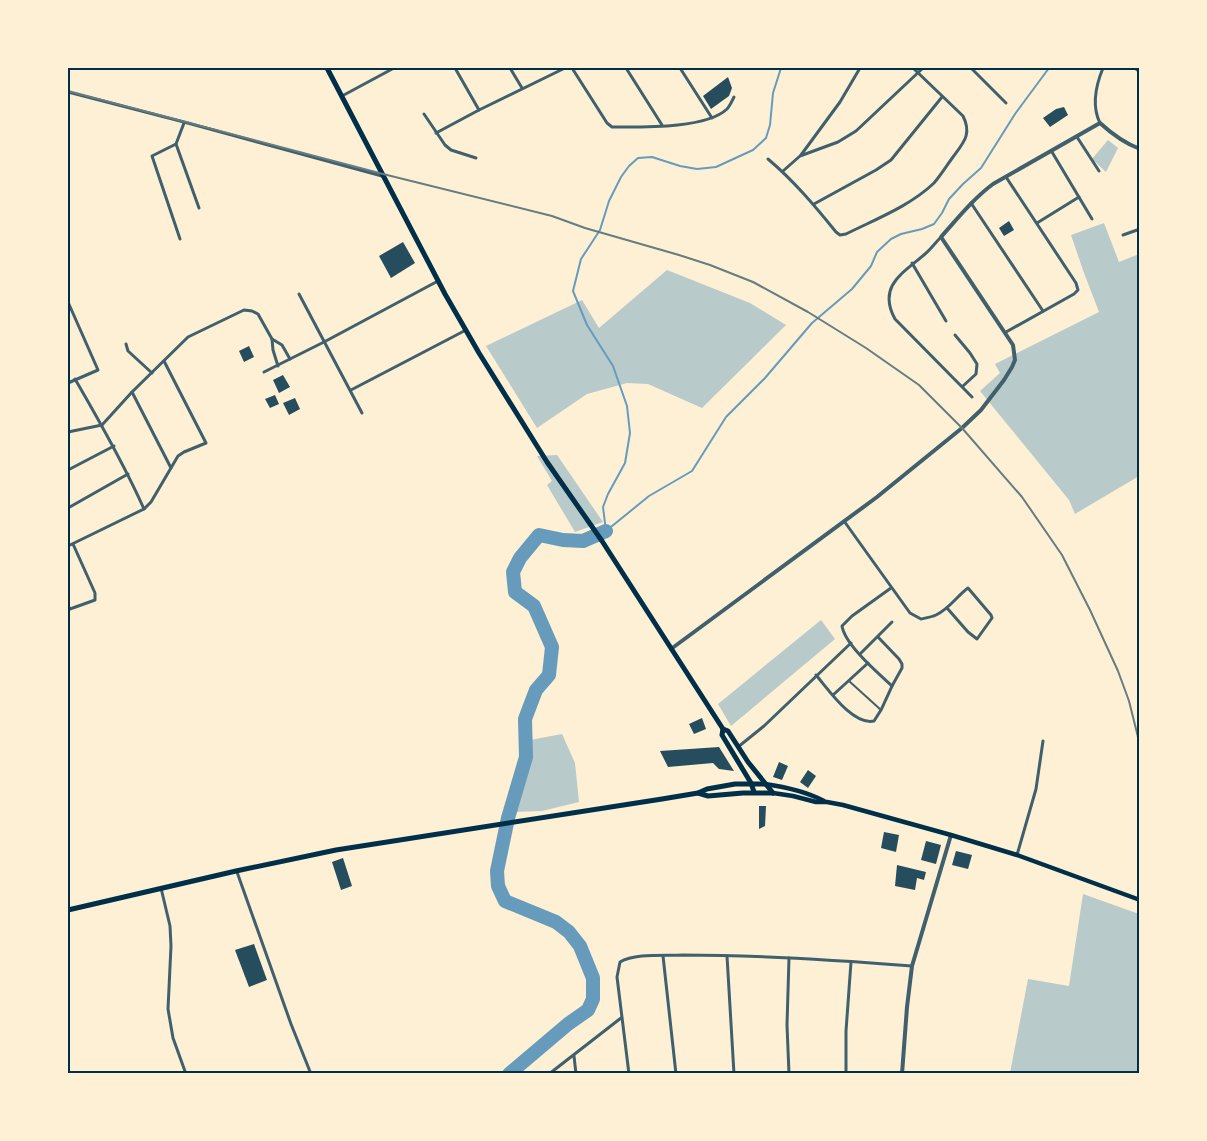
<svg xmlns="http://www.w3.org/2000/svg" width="1207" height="1141" viewBox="0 0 1207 1141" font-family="'Open Sans',sans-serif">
	<rect width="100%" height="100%" fill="#fdf0d5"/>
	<g fill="#b9caca">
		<polygon points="1108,140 1118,148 1106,172 1092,159"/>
		<polygon points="1104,223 1119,262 1139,254 1139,476 1075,514 1069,500 980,391 1000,373 995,364 1099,312 1084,273 1071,235"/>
		<polygon points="667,270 750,303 786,325 702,408 648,384 627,383 587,394 537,428 486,346 582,300 599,328"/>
		<polygon points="557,455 603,522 575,532 547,485 552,481 537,456"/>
		<polygon points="821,620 835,639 731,726 718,704"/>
		<polygon points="562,734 575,763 579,802 542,811 514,812 530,740"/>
		<polygon points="1083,894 1139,914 1139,1073 1010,1073 1028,979 1069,986"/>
	</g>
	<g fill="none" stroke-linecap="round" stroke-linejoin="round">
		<g stroke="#669bbc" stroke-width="2">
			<polyline points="606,531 649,496 692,471 726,417 765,378 812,323 852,289 871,266 877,252 891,239 901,234 922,229 934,224 942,213 949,199 963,184 981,168 1015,114 1049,68"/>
			<polyline points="606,531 603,507 608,494 625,463 630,433 627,406 613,366 587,325 573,291 581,259 600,230 609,201 621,177 629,166 638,158 652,157 680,166 697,169 716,167 753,150 766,138 770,125 773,93 781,68"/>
		</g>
		<polyline stroke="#669bbc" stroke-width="14" points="509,1074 568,1024 588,1010 593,999 593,978 580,946 569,932 556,922 505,901 498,886 497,871 508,818 526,757 525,719 536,690 549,675 552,647 534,606 515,592 513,572 520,558 539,535 563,540 583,541 606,531"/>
	</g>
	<g fill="#264d5e">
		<polygon points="728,77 732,88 729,96 711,109 703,96"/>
		<polygon points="1064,107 1068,115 1050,127 1043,118 1056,109"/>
		<polygon points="1009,221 1014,230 1004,236 999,228"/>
		<polygon points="403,242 415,263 391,278 379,256"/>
		<polygon points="249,346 254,357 244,362 239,351"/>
		<polygon points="283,375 290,387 279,393 273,380"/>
		<polygon points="275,395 279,404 270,408 265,399"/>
		<polygon points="295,398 300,409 289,415 283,403"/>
		<polygon points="702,718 706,729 694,734 689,724"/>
		<polygon points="719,747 734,771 719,769 713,763 668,767 660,751"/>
		<polygon points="779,762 788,766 782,780 773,777"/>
		<polygon points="808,770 816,776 808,788 800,782"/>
		<polygon points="759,806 766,806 765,826 759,829"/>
		<polygon points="884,832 899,835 896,852 881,848"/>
		<polygon points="926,841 941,845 936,864 921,860"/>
		<polygon points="956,851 972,855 968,869 952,865"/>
		<polygon points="343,858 352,886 341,890 332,862"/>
		<polygon points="897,865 926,872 924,880 917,878 915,890 895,886"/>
		<polygon points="254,944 267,980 249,987 235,950"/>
	</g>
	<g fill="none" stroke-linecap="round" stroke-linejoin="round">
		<polyline stroke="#3f606c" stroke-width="2" points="849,681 881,710"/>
		<g stroke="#3f606c" stroke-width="3">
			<polyline points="455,68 479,110"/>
			<polyline points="510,68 522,88"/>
			<path d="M572 68 607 123 612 127C641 127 706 129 727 109 730 106 732 101 734 97"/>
			<polyline points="626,68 662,125"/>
			<polyline points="680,68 712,118"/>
			<polyline points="971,68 1006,103"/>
			<polyline points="1135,68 1140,72"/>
			<polyline points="68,92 184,122 382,176"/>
			<polyline points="342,96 394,68"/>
			<polyline points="424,114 445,145 451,150 476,158"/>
			<polyline points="184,123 176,144 199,208"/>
			<path d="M1100 123C1091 105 1096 85 1103 68"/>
			<polyline points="436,133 479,110 565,68"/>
			<polyline points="1077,137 1099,171"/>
			<polyline points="176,144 152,156 180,239"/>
			<polyline points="1052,152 1092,219"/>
			<polyline points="801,155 840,102 860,68"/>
			<path d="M768 159C794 181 815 206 836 232L840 235 846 234C876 219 910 206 934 183 941 175 947 165 953 157 964 142 972 134 963 116L913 68"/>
			<polyline points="783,171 800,156 838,142 856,131 923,68"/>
			<polyline points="971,203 1043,311"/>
			<polyline points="814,204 876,170 891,160 942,97"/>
			<polyline points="1037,223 1079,197"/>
			<polyline points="1123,235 1140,229"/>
			<path d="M941 237C936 242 931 249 925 254 903 273 877 286 895 319L972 397"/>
			<polyline points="912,263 946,321"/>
			<polyline points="299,294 362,413"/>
			<polyline points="68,302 98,370 68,383"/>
			<polyline points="1006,332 1074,294 1078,290 1076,283 1006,177"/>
			<polyline points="955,335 970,353 977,364 976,374 963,386"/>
			<polyline points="272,339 273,350 278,366"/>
			<polyline points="126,344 128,351 152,373"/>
			<polyline points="264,372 324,342 438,281"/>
			<path d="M75 379C100 422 124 464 144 509"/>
			<polyline points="351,390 466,330"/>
			<polyline points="132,392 171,468"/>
			<polyline points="68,432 102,425 132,392 188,337 244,310 252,311 258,314 272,339 282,345 290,359"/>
			<polyline points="68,470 114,446"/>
			<polyline points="68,508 128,474"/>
			<path d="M844 521 910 613 921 619C926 618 932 617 936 615 949 609 957 596 968 588L991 615 992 618 977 639 968 632 947 608"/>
			<polyline points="68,546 144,509 151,502 178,456 184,452 206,443 164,361"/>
			<path d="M891 588 852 616 842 626C845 645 878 673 892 686"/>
			<polyline points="68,606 70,609 95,600 95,593 73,544"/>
			<polyline points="860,654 892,622"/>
			<path d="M816 675C828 689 853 726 874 721L881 710 892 686 902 668V664L899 659 878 637"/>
			<polyline points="833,695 868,663"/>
			<polyline points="738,747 764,726 851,643"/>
			<polyline points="1017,855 1036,789 1043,741"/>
			<polyline points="237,872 291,1024 311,1074"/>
			<polyline points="161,888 170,926 171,946 168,1009 173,1038 186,1074"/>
			<polyline points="663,956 676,1074"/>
			<polyline points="727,956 734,1074"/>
			<polyline points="574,1056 576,1074"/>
			<polyline points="549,1074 621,1018"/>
			<path d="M629 1074 617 977 620 962C635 953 665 956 683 955 760 955 836 960 912 966"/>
			<polyline points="789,1074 787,1025 789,958"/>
			<polyline points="846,1074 846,1031 851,962"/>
		</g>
		<g stroke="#3f606c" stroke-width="4">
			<path d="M671 649 877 497 962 428 981 410 1004 380 1012 367 1015 360 1013 345 941 237C958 218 973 199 993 184L1100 123C1112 134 1124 143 1140 149"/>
			<polyline points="902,1074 907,1007 912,966 951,835"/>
		</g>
		<g stroke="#003049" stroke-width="4.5">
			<path d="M765 784C786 787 805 791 824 801"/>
			<polyline points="773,793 793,796 816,802 827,802 843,805 951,835 1017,855 1140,900"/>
		</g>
		<g stroke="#003049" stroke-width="5">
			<polyline points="327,68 445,294 479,353 547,462 602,541 723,729 728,731 748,762 773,793"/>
			<polyline points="723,729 722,735 751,783 754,792"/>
			<polyline points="698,793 708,796 743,793 773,793"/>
			<polyline points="68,910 236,871 336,850 662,799 698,793 707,789 735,784 765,784"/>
		</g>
		<polyline stroke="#657d81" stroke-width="2" points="68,91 383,174 552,216 585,228 679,255 710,265 753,282 808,312 866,348 919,385 962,428 1022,497 1062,555 1090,610 1118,671 1129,701 1140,745"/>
	</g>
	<rect width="1207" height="1141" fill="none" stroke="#fdf0d5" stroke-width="138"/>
	<rect x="69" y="69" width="1069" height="1003" fill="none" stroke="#003049" stroke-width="2"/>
</svg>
